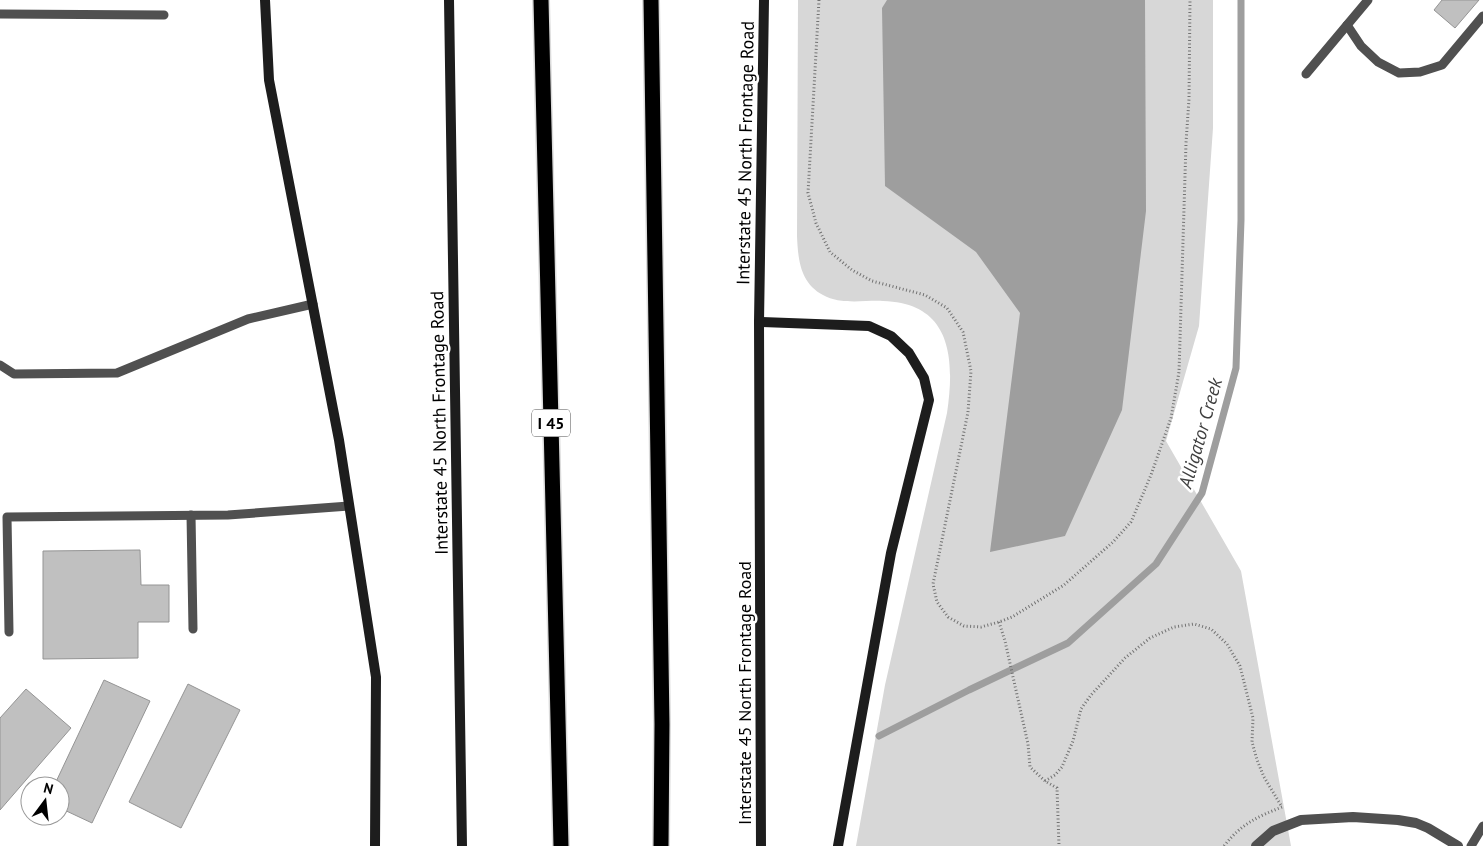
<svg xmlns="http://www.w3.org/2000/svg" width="1483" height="846" viewBox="0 0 1483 846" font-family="'PT Sans',sans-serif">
	<rect width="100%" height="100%" fill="#fff"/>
	<path fill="#d7d7d7" d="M798 0H1213V128L1199 326 1166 441 1241 571 1291 846H856L885 685 947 413C955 359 952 303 883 301 864 300 840 305 823 295 800 283 798 259 797 236Z"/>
	<polygon fill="#9e9e9e" points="887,0 1145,0 1146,211 1122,410 1065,536 990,552 1020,313 976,252 885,186 882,8"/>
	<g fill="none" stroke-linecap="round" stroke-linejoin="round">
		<polyline stroke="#9e9e9e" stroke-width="7" points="879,736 969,690 1068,643 1156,564 1202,493 1236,368 1241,220 1241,0"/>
	</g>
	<g fill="#c0c0c0" stroke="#949494">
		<polygon points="1442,0 1479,0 1455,28 1434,10"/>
		<polygon points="140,550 141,585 169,585 169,622 138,622 138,658 43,659 43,551"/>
		<polygon points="104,680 150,701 92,823 60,808 60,786 54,786"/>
		<polygon points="188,684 240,710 181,828 129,802"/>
		<polygon points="26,689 71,728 0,810 0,718"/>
	</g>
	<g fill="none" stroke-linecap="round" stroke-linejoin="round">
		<defs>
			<g id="highway">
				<polyline points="541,0 561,846"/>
				<polyline points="651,0 662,724 661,846"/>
			</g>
		</defs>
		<use href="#highway" stroke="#dbdbdb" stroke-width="18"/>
		<g stroke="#727272" stroke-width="3" stroke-dasharray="1 2.5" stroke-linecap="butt">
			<polyline points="819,0 808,193 816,223 830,252 852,270 872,281 925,295 947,308 963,332 971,371 968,412 933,584 937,602 948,617 964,626 981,627 999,622 1012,617 1064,585 1113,542 1131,522 1151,475 1171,418 1179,372 1186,143 1189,99 1190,0"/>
			<polyline points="999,622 1005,641 1028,744 1030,767 1045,781 1057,788 1059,846"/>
			<polyline points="1045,781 1055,775 1062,767 1073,741 1081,709 1091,695 1125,658 1150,638 1174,627 1194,624 1211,629 1227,644 1240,666 1253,718 1252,742 1257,760 1264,777 1282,807"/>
			<path d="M1224 846C1241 824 1257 817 1282 807"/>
		</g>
		<g stroke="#505050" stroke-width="9">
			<polyline points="0,14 164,15"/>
			<polyline points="1347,25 1361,46 1378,62 1399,73 1420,72 1442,65 1483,16"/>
			<polyline points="1306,74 1368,0"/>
			<polyline points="0,365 14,374 117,373 248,319 313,304"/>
			<polyline points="191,515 193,629"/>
			<polyline points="9,632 7,517 228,515 349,506"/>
			<polyline points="1471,846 1483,826"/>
		</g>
		<polyline stroke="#505050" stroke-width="10" points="1256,846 1273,831 1301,820 1353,817 1398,820 1416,823 1428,828 1458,846"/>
		<g stroke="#1d1d1d" stroke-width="10">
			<polyline points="265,0 269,80 339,440 376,677 375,846"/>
			<polyline points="449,0 462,846"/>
			<polyline points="759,322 869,326 891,336 909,353 924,378 929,400 891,553 838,846"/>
			<polyline points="761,846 759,322 764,0"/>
		</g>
		<use href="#highway" stroke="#000" stroke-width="15"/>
	</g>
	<g text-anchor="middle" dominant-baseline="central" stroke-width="5" stroke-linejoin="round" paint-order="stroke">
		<rect fill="#fff" stroke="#4c4c4c" stroke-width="1" x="532" y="409.5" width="38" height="27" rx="4"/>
		<g font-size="16" font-weight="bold" fill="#000">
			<text x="551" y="423">I 45</text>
		</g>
		<g font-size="18" fill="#000" stroke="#fff">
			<text transform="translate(745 153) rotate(-89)">Interstate 45 North Frontage Road</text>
			<text transform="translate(439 423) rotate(-91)">Interstate 45 North Frontage Road</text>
			<text transform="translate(744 693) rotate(-90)">Interstate 45 North Frontage Road</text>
		</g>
		<g font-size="19" font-style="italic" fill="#3f3f3f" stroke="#fff">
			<text transform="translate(1200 433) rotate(-74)">Alligator Creek</text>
		</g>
	</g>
	<g transform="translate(45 801) rotate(15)"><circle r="24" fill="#ffffff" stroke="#999999"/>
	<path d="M0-4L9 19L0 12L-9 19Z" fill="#000000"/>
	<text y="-8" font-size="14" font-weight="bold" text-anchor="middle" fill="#000000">N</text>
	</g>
</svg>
